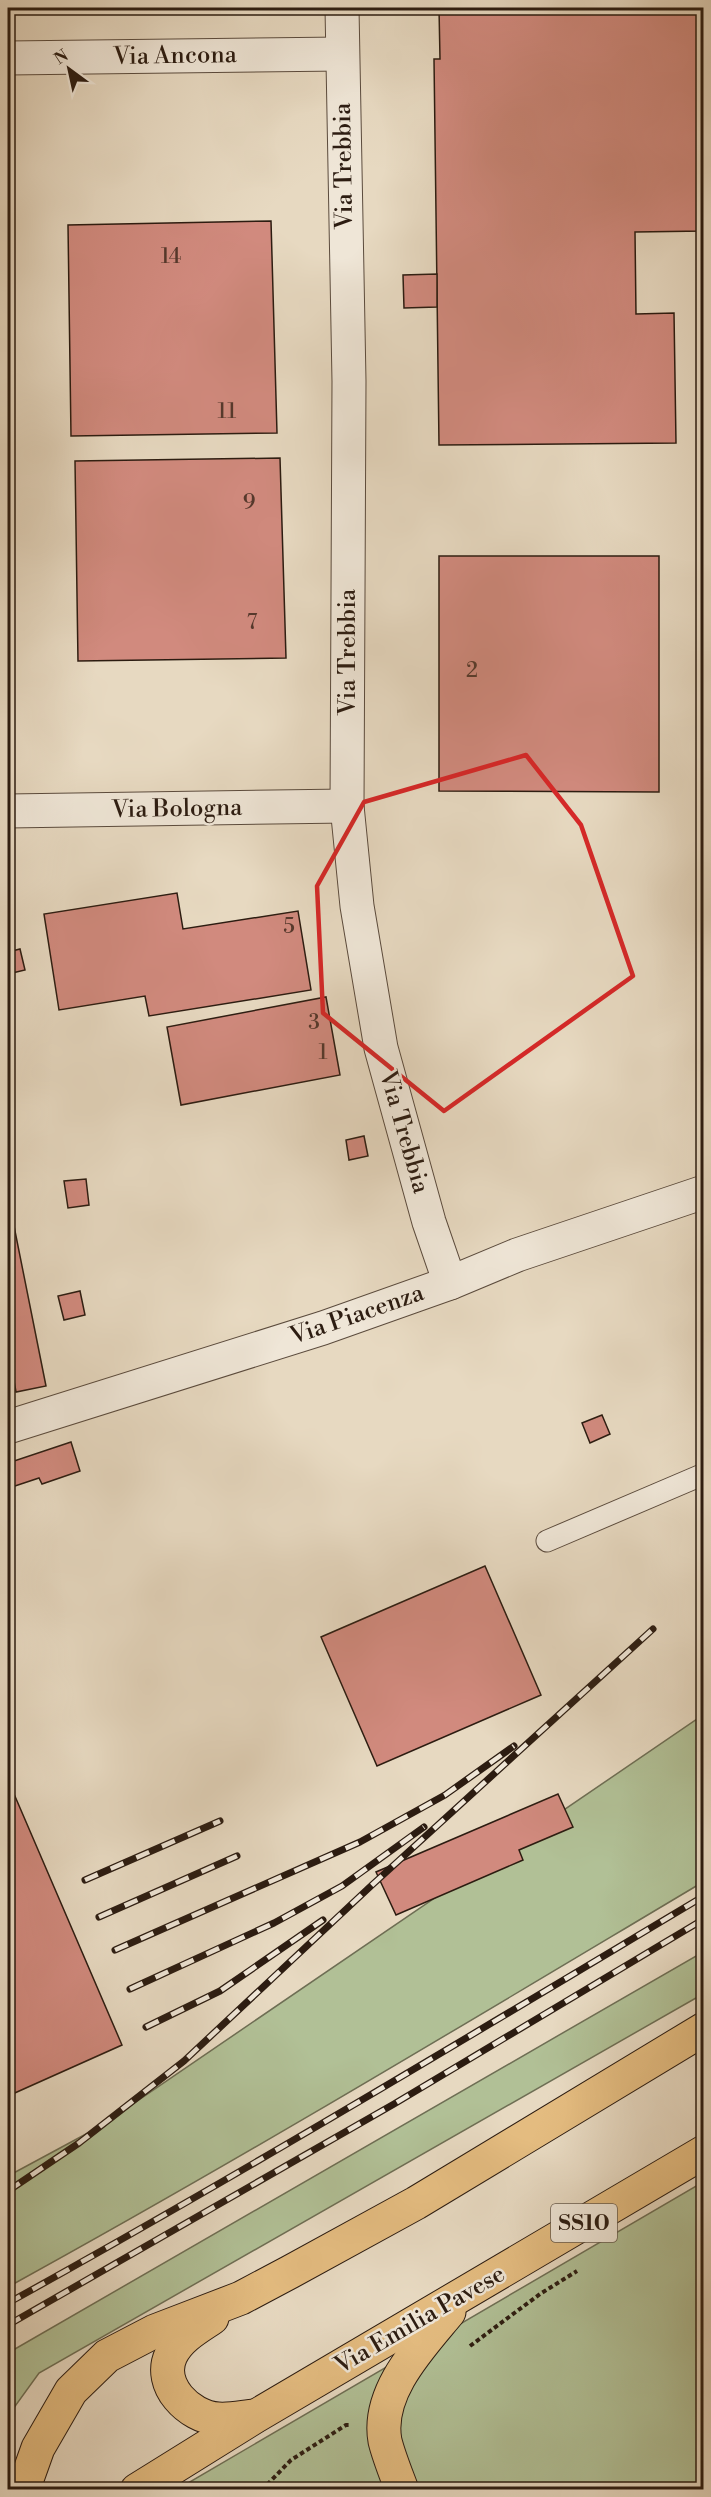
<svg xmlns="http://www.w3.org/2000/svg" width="711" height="2497" viewBox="0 0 711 2497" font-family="'Libre Bodoni',serif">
	<rect width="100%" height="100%" fill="#e7d9c1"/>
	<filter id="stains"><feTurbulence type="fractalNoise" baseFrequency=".00333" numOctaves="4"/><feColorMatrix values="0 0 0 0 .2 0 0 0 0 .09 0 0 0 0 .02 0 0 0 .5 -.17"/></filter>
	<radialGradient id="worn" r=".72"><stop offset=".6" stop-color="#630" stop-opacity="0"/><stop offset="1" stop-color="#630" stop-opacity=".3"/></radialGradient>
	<g fill="#b1c096" stroke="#6e6e54" stroke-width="1.5">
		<path d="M703 1715V1882C473 2019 243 2158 8 2287V2176L99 2127Z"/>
		<polygon points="703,1952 703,1994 39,2373 8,2416 8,2353"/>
		<polygon points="703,2182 703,2489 176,2490"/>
	</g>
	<g fill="#d18a7e" stroke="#2c1c11" stroke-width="1.5">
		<polygon points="439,8 704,8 704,231 635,232 636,314 674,313 676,443 439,445 434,59 440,59"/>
		<polygon points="271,221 277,433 71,436 68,225"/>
		<polygon points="437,274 437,307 404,308 403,275"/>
		<polygon points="280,458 286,658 78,661 75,461"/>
		<polygon points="439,556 659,556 659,792 439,791"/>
		<polygon points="177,893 183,929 298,911 311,990 149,1016 145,996 59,1010 44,914"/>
		<polygon points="20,949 25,970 8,974 8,952"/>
		<polygon points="326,997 340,1075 181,1105 167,1027"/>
		<polygon points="8,1024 14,1054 8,1055"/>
		<polygon points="364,1136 368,1156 349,1160 346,1140"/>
		<polygon points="86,1179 89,1205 68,1208 64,1181"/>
		<polygon points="8,1196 46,1386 16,1392 8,1348"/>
		<polygon points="80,1291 85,1315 64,1320 58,1296"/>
		<polygon points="602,1415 610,1434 590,1443 582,1423"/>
		<polygon points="71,1442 80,1471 42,1484 39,1478 9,1488 8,1463"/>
		<polygon points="485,1566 541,1695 377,1766 321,1637"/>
		<polygon points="8,1780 122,2045 8,2096"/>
		<polygon points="558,1794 573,1827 519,1850 523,1860 396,1915 376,1872"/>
	</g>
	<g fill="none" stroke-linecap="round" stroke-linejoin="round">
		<defs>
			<polyline id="lane" points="547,1541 704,1474"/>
			<g id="street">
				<polyline points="342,8 349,381 347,806 357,906 381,1048 429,1222 450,1283"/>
				<polyline points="8,58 342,54"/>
				<polyline points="8,811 347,806"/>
				<polyline points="8,1427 323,1328 450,1283 517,1255 704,1192"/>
			</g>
			<g id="primary">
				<path d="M212 2318C197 2328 179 2338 171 2355 157 2385 189 2417 218 2419 230 2420 243 2417 255 2416"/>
				<polyline points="23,2490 38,2448 71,2391 107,2356 155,2331 241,2298 290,2272 416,2203 704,2029"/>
				<polyline points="137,2490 256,2416 704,2152"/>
				<path d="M402 2490C396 2474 389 2457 385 2441 376 2392 421 2346 449 2312"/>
			</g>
		</defs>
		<use href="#lane" stroke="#5b4b3d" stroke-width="23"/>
		<use href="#street" stroke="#5b4b3d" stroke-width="35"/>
		<use href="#primary" stroke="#2c1c11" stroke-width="35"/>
		<g stroke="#2c1c11" stroke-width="4" stroke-dasharray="4.5 3" stroke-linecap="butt">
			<polyline points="470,2346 540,2294 577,2271"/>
			<polyline points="262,2490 291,2460 346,2425 350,2425"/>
		</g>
		<use href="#lane" stroke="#efe6d7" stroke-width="21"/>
		<use href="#street" stroke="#efe6d7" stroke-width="33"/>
		<use href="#primary" stroke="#e4bc80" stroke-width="33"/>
		<defs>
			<g id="rail">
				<polyline points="85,1880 220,1821"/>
				<polyline points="99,1917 237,1856"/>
				<polyline points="115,1950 360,1842 445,1795 514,1746"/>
				<polyline points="130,1989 274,1923 342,1886 424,1827"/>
				<polyline points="146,2027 220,1991 323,1920"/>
				<polyline points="8,2191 79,2143 184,2061 372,1885 653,1629"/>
				<path d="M8 2303C243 2173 473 2034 704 1896"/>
				<polyline points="8,2325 394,2104 704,1919"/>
			</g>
		</defs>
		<use href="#rail" stroke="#2c1c11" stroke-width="7"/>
		<use href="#rail" stroke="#efe6d7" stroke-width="4.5" stroke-dasharray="14" stroke-linecap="butt"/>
	</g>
	<path fill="none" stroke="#d62828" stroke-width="4.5" stroke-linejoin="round" d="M526 755 581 825 633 976 444 1111 323 1013 317 886 364 802Z"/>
	<g text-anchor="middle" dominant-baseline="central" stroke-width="5" stroke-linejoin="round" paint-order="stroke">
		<g font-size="21" fill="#55382c">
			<text x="171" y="257">14</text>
			<text x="227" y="412">11</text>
			<text x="249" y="503">9</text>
			<text x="252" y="623">7</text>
			<text x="472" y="671">2</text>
			<text x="289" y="927">5</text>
			<text x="314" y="1023">3</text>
			<text x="323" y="1053">1</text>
		</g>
		<rect fill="#efe6d7" stroke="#66594c" stroke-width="1.5" x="551" y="2204" width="66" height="38" rx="4.5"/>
		<g font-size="22" font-weight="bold" fill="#2c1c11">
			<text x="584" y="2223">SS10</text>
		</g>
		<g font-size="24" fill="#2c1c11" stroke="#efe6d7">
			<text transform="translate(175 56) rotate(-1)">Via Ancona</text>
			<text transform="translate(344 166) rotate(-91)">Via Trebbia</text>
			<text transform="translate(348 652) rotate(-90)">Via Trebbia</text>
			<text transform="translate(177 809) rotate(-1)">Via Bologna</text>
			<text transform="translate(404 1132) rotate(74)">Via Trebbia</text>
			<text transform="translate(357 1315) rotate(-19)">Via Piacenza</text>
			<text transform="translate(420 2320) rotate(-30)">Via Emilia Pavese</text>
		</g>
	</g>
	<rect width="711" height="2497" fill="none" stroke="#e7d9c1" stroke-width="30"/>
	<rect x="9" y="9" width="693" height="2479" fill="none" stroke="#2c1c11" stroke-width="3"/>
	<rect x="15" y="15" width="681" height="2467" fill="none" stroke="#2c1c11" stroke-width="1.5"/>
	<g transform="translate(69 69) rotate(327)" stroke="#efe6d7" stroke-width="4.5" paint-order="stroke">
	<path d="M0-4.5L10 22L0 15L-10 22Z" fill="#2c1c11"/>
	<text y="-9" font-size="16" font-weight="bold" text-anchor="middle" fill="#2c1c11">N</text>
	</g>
	<rect width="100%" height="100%" filter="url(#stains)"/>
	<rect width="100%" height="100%" fill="url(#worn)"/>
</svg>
